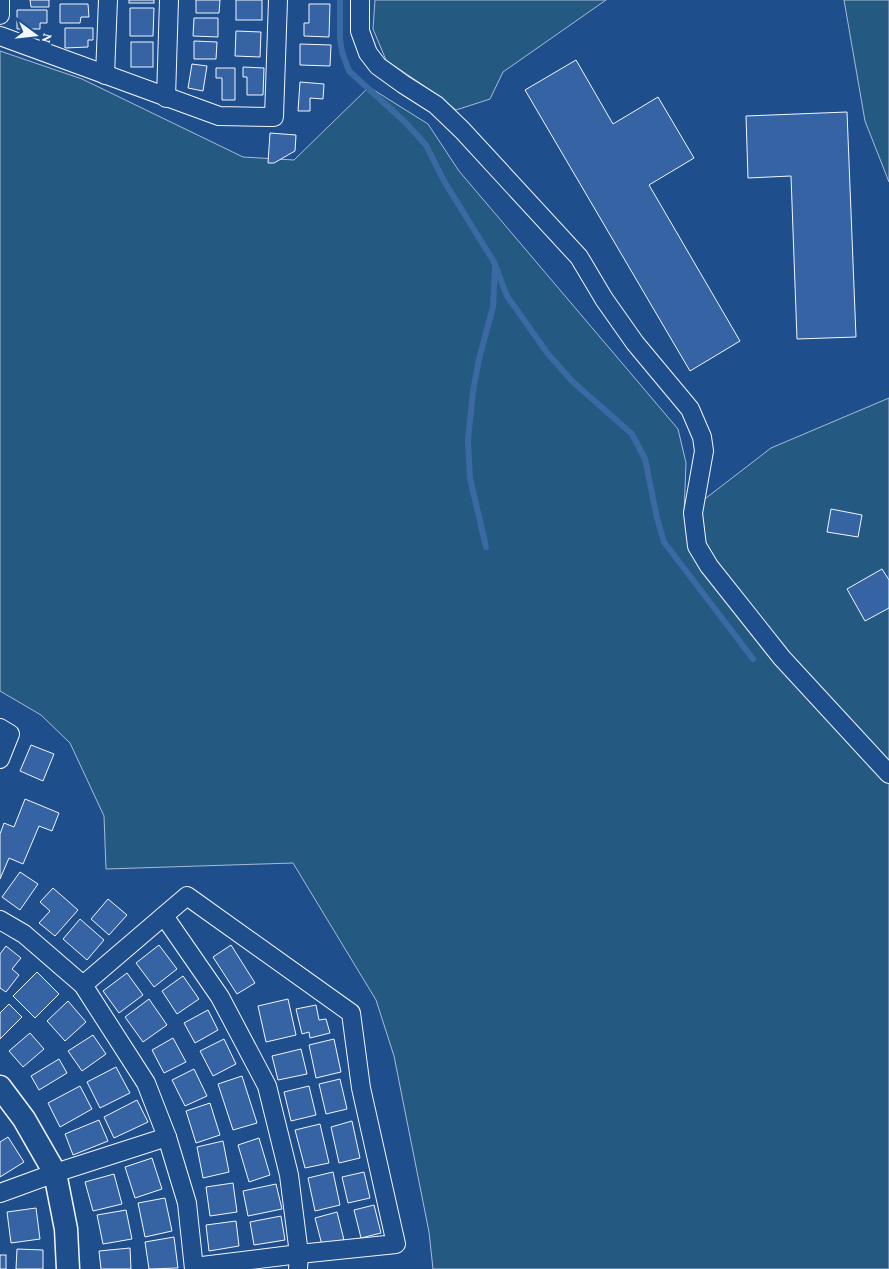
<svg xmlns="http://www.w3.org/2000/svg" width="889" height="1269" viewBox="0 0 889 1269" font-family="'Crimson Pro',serif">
	<rect width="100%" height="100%" fill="#1f4e8c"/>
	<g fill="#245a82" stroke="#a8bbd7">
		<polygon points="375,0 606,0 503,72 490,99 456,110 443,99 386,60 373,29"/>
		<polygon points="844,0 889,0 889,182 865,121"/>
		<polygon points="0,51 82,79 243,157 294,160 369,87 428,124 459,171 678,429 686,463 684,515 771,448 889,398 889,1269 433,1269 429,1232 394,1056 376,1000 293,863 106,869 104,816 70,743 41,715 0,691"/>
	</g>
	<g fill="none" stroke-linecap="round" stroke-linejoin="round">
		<g stroke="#3b69a3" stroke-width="6">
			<polyline points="340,0 340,39 342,52 349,71 405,122 426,145 444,181 494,262 507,296 548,354 573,382 632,434 645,459 657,518 664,542 753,659"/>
			<polyline points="486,547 470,478 468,440 473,391 479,359 493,307 495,269"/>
		</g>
	</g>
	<g fill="#3563a3" stroke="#f2f6ff">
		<polygon points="30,0 49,0 49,7 31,7"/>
		<rect x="129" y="0" width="25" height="3"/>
		<polygon points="196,0 220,0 219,13 196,13"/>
		<rect x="236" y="0" width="26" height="20"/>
		<polygon points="60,4 88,4 89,17 81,17 80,23 60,23"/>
		<polygon points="309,4 330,4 329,37 304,36 304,23 309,23"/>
		<polygon points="130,8 154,8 153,36 130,36"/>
		<polygon points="17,10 47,10 47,23 40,23 40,29 17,29"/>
		<polygon points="194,18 218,18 218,37 193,36"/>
		<polygon points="65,28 93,28 93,40 88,40 88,47 65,48"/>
		<polygon points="236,31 261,32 260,57 235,56"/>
		<polygon points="194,41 217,42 216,59 194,59"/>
		<rect x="131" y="42" width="22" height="25"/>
		<polygon points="300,44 331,45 330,66 300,65"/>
		<polygon points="576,60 613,124 658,97 694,158 649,185 740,341 690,371 525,90"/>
		<polygon points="192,64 207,66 203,91 188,88"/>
		<polygon points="243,67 264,68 263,95 247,95 247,77 243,77"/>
		<polygon points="216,68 235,68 235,100 222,100 222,78 216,78"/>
		<polygon points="300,82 324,84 323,99 310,98 310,111 298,111"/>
		<polygon points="847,112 856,337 797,339 791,176 748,178 746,116"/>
		<polygon points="270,133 296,135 295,151 274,163 268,163"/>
		<polygon points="831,509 862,515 858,537 827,532"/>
		<polygon points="882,569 889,580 889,608 865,621 847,589"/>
		<polygon points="31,745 54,754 43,781 20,771"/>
		<polygon points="25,799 59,813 52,831 39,826 23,864 9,858 0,879 0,834 4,823 14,827"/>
		<polygon points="20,872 38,884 20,910 2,897"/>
		<polygon points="53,888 78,910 55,936 39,923 50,911 40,902"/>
		<polygon points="108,899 127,915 109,935 91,919"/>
		<polygon points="80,919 104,940 87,960 63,939"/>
		<polygon points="159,945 177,969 154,987 136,963"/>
		<polygon points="231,945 255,983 237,994 213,957"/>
		<polygon points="6,946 21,958 12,969 19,975 6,992 0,988 0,954"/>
		<polygon points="37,972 59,994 35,1018 13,996"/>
		<polygon points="127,973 143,995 119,1013 103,991"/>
		<polygon points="183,976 199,999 177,1014 162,991"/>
		<polygon points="149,999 167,1025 143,1042 125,1017"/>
		<polygon points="288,999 296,1035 266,1042 258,1006"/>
		<polygon points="68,1001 86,1022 65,1041 47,1021"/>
		<polygon points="9,1004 22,1017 0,1039 0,1013"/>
		<polygon points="316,1005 319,1020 326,1019 330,1033 310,1038 309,1032 302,1034 296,1009"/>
		<polygon points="208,1010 218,1030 195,1043 184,1023"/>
		<polygon points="30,1033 44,1049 23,1067 9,1051"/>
		<polygon points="93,1035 106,1054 82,1071 68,1051"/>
		<polygon points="173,1038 186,1062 164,1073 152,1050"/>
		<polygon points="224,1039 236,1064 213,1076 200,1051"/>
		<polygon points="334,1039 341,1072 316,1078 309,1045"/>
		<polygon points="301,1049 307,1074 278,1080 272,1056"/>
		<polygon points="59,1059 67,1073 39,1090 31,1076"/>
		<polygon points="116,1067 130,1093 100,1108 87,1082"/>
		<polygon points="194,1069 207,1096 185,1106 172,1080"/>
		<polygon points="242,1076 257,1123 233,1130 218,1084"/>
		<polygon points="340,1079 347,1109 326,1114 319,1084"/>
		<polygon points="80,1086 92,1109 60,1127 48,1103"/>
		<polygon points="309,1086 316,1115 291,1121 284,1092"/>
		<polygon points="137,1100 148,1122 114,1138 104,1117"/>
		<polygon points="210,1103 220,1135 196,1143 186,1111"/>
		<polygon points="99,1120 108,1141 73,1155 65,1134"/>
		<polygon points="352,1121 360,1158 339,1163 331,1127"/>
		<polygon points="320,1124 329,1163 305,1168 295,1130"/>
		<polygon points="8,1137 24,1162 0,1177 0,1142"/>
		<polygon points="259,1138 270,1175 249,1182 238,1145"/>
		<polygon points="223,1141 229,1172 203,1178 197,1147"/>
		<polygon points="152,1158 162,1189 135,1198 125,1167"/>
		<polygon points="333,1172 340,1205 315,1211 308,1178"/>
		<polygon points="364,1172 370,1198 348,1203 342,1177"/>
		<polygon points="114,1174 122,1204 93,1211 85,1182"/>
		<polygon points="233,1183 237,1212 210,1216 206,1187"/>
		<polygon points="276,1184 282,1209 248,1216 243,1191"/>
		<polygon points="165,1198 172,1231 145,1237 138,1203"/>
		<polygon points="374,1205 381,1233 361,1238 354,1210"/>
		<polygon points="36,1208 40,1239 11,1243 7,1212"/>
		<polygon points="126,1210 132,1239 103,1244 97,1215"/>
		<polygon points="337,1212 344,1240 322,1245 315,1218"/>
		<polygon points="281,1216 285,1240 254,1245 250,1222"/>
		<polygon points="236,1221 239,1246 209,1251 206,1225"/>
		<polygon points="174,1237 178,1268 149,1269 145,1242"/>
		<polygon points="130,1248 131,1269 101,1269 99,1251"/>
		<polygon points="17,1249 43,1250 43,1269 16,1269"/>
		<rect x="0" y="1255" width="6" height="14"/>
	</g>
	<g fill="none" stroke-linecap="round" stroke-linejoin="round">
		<defs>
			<g id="minor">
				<polyline points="360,0 360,31 368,53 378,66 403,84 436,105 462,130 579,257 604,299 635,343 690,409 702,437 704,451 693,513 697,546 709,566 782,658 889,774"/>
				<polyline points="0,15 0,0"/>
				<polyline points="0,36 219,116 274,117 278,0"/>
				<polyline points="105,75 108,0"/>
				<polyline points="166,98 169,0"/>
				<polyline points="0,728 10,734 0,759"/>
				<polyline points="164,916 220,997 267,1086 289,1175 299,1254 298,1269"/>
				<polyline points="0,920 24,934 83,985 146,1083 167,1137 187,1203 194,1269"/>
				<polyline points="83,985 187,896 351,1013 361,1088 396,1244 299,1254 194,1267"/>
				<polyline points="0,1193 55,1173 167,1137"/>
			</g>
			<polyline id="tertiary" points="0,1087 24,1119 55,1173 66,1229 68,1269"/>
		</defs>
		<use href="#minor" stroke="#f2f6ff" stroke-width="20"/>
		<use href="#tertiary" stroke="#f2f6ff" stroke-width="25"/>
		<use href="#minor" stroke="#1f4e8c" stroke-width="18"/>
		<use href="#tertiary" stroke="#1f4e8c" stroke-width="22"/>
	</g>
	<g transform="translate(35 35) rotate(105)" stroke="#1f4e8c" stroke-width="4" paint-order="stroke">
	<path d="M0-4L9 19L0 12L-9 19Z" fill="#f2f6ff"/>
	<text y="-8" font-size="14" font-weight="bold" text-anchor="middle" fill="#f2f6ff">N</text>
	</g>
</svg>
